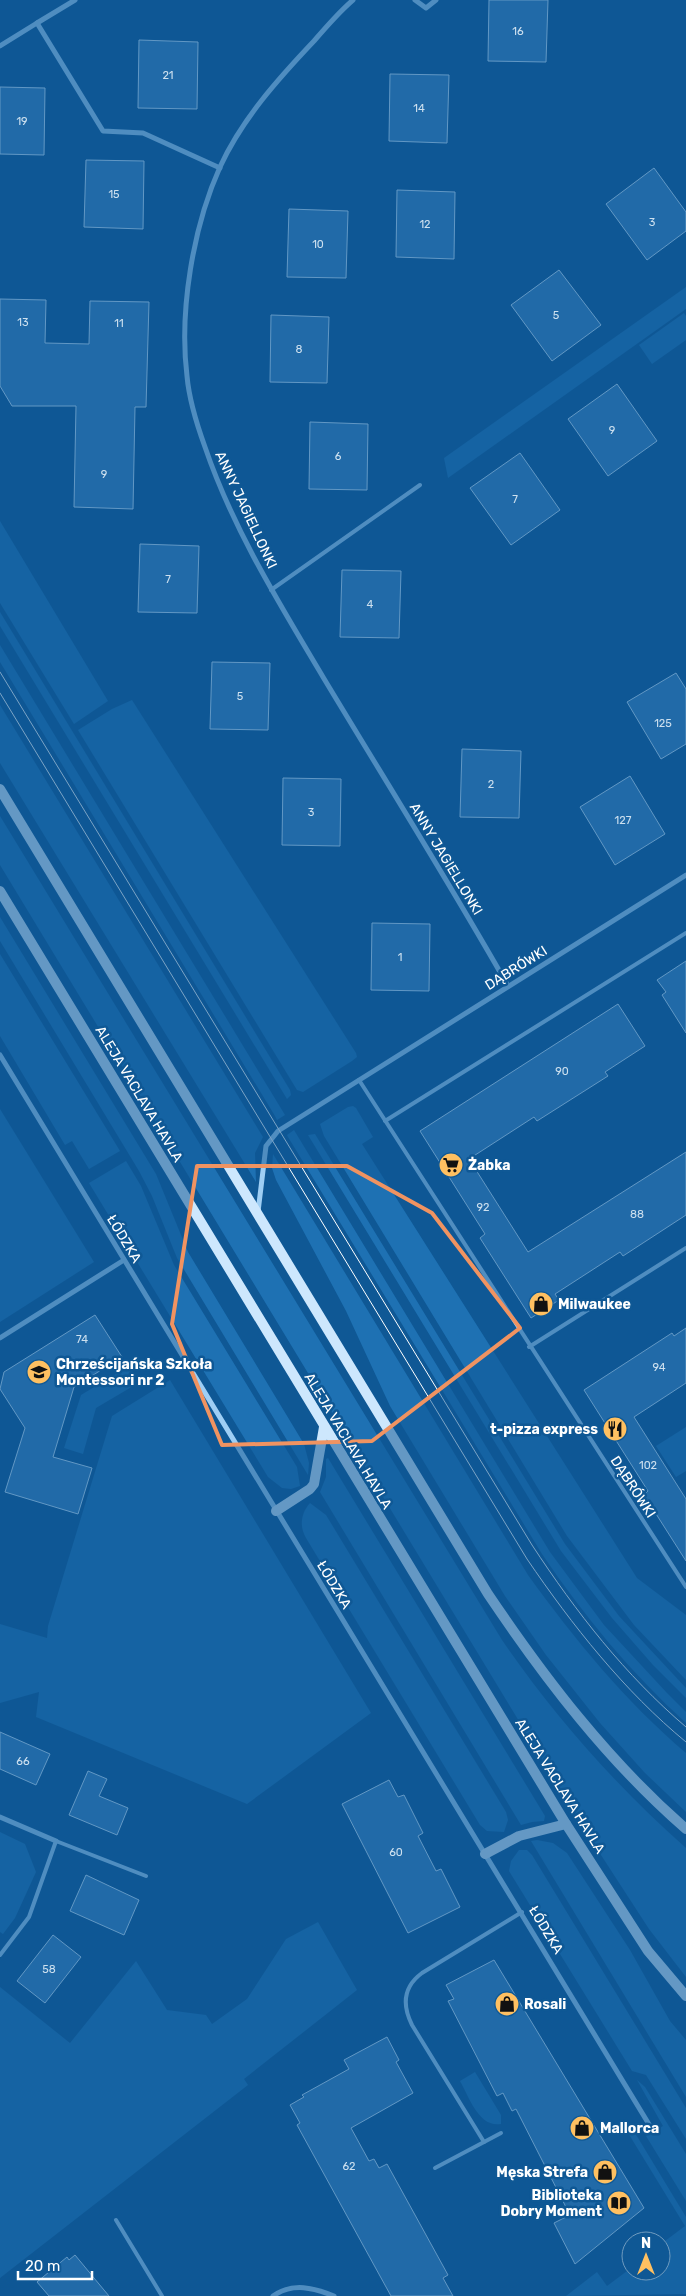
<svg xmlns="http://www.w3.org/2000/svg" width="686" height="2296" viewBox="0 0 686 2296" font-family="Rubik,sans-serif">
	<rect width="100%" height="100%" fill="#0f5895"/>
	<g fill="#1e71b3">
		<polygon points="686,287 686,309 448,478 444,458"/>
		<polygon points="684,313 686,316 686,340 652,364 639,345"/>
		<polygon points="0,521 108,701 74,724 0,603"/>
		<polygon points="0,612 290,1090 291,1095 287,1099 0,626"/>
		<polygon points="0,645 285,1115 277,1120 275,1116 0,662"/>
		<polygon points="132,700 356,1053 357,1057 352,1061 303,1092 297,1090 78,730 112,709"/>
		<polygon points="0,705 263,1137 255,1153 256,1182 0,763"/>
		<path d="M0 816 502 1640C555 1717 616 1786 686 1848V1977L649 1929 588 1835 0 865Z"/>
		<polygon points="0,917 156,1174 188,1252 304,1444 309,1463 308,1475 177,1258 152,1196 139,1171 0,941"/>
		<polygon points="0,954 120,1151 89,1169 72,1141 65,1145 0,1036"/>
		<polygon points="353,1106 356,1108 373,1137 362,1144 637,1578 686,1615 686,1680 634,1625 567,1536 324,1136 320,1124 348,1107"/>
		<polygon points="0,1109 94,1262 0,1322"/>
		<path d="M294 1130 550 1552 604 1625 667 1693 686 1712V1723C631 1673 583 1615 542 1554L288 1137 287 1135Z"/>
		<polygon points="315,1134 565,1544 619,1616 686,1688 686,1698 653,1665 612,1618 561,1551 308,1135"/>
		<path d="M273 1154 528 1575C575 1640 625 1701 686 1753V1812L645 1773 600 1723 546 1655 505 1596 390 1406 346 1311 276 1180 272 1168Z"/>
		<polygon points="126,1161 141,1186 174,1265 297,1467 300,1486 291,1489 282,1488 268,1477 89,1183"/>
		<polygon points="129,1366 140,1382 96,1408 83,1454 64,1448 81,1395"/>
		<polygon points="170,1380 371,1713 247,1804 36,1717 39,1692 0,1703 0,1624 47,1638 48,1626 112,1416"/>
		<polygon points="686,1427 686,1471 676,1477 656,1446"/>
		<polygon points="328,1458 545,1816 544,1821 532,1822 521,1825 320,1492 326,1477 326,1459"/>
		<path d="M310 1503 326 1515 506 1812 508 1820 504 1832 487 1831 480 1825 306 1538C299 1526 301 1513 310 1503Z"/>
		<polygon points="0,1832 25,1844 36,1872 15,1918 3,1934 0,1932"/>
		<polygon points="537,1840 553,1843 567,1853 630,1950 670,2021 686,2040 686,2097 531,1841"/>
		<polygon points="519,1850 527,1850 532,1855 686,2108 686,2139 646,2075 632,2071 509,1871 511,1861"/>
		<polygon points="318,1922 357,1990 244,2079 248,2085 0,2278 0,1987 70,2043 136,1961 167,2010 206,2015 212,2024 247,1999 286,1939"/>
		<path d="M475 2072 501 2115V2124C479 2128 469 2097 460 2081Z"/>
		<polygon points="637,2080 645,2087 686,2154 686,2201 646,2136 663,2126"/>
		<polygon points="625,2128 632,2128 686,2217 686,2294 566,2296 597,2272 607,2286 631,2268 631,2271 661,2271 661,2244 685,2226"/>
	</g>
	<g fill="#3882be" stroke="#c6e5fe">
		<polygon points="489,0 548,0 546,62 488,61"/>
		<polygon points="139,40 198,42 197,109 138,108"/>
		<polygon points="390,74 449,75 447,143 389,141"/>
		<polygon points="0,87 45,88 44,155 0,154"/>
		<polygon points="86,160 144,161 143,229 84,227"/>
		<polygon points="654,168 686,212 686,231 647,260 606,204"/>
		<polygon points="397,190 455,192 454,259 396,257"/>
		<polygon points="289,209 348,211 346,278 287,277"/>
		<polygon points="559,270 601,325 552,361 511,305"/>
		<polygon points="0,299 46,300 45,343 89,344 90,301 149,302 146,407 135,407 133,509 74,507 76,406 12,406 0,386"/>
		<polygon points="271,315 329,317 327,383 270,382"/>
		<polygon points="617,384 657,441 608,476 568,419"/>
		<polygon points="310,422 368,424 367,490 309,489"/>
		<polygon points="520,453 560,510 511,545 470,488"/>
		<polygon points="140,544 199,546 197,613 138,612"/>
		<polygon points="342,570 401,571 399,638 340,637"/>
		<polygon points="212,662 270,663 268,730 210,729"/>
		<polygon points="676,673 686,689 686,744 661,759 627,702"/>
		<polygon points="462,749 521,751 519,818 460,817"/>
		<polygon points="630,776 665,834 615,865 580,807"/>
		<polygon points="283,778 341,779 340,846 282,845"/>
		<polygon points="372,923 430,924 429,991 371,990"/>
		<polygon points="686,961 686,1033 662,995 666,992 657,980"/>
		<polygon points="618,1004 645,1046 605,1072 608,1076 537,1121 534,1117 469,1159 528,1252 686,1152 686,1215 623,1256 620,1252 555,1294 559,1300 531,1318 480,1238 485,1234 420,1131"/>
		<polygon points="95,1315 122,1357 74,1387 53,1457 92,1468 78,1514 5,1492 25,1428 0,1389 4,1372"/>
		<polygon points="686,1328 686,1383 634,1417 686,1499 686,1561 644,1495 648,1491 584,1390 672,1333 674,1336"/>
		<polygon points="0,1732 50,1754 36,1785 0,1769"/>
		<polygon points="88,1771 107,1779 99,1796 128,1808 117,1835 69,1815"/>
		<polygon points="389,1780 398,1797 404,1795 423,1833 418,1836 436,1871 441,1869 460,1907 408,1933 342,1804"/>
		<polygon points="86,1875 139,1900 124,1935 70,1911"/>
		<polygon points="53,1935 81,1957 45,2003 17,1981"/>
		<polygon points="494,1960 644,2208 575,2264 554,2223 570,2215 516,2109 512,2111 503,2093 497,2096 448,2001 454,1999 446,1985"/>
		<polygon points="387,2037 399,2060 396,2062 413,2093 351,2128 369,2161 374,2159 379,2168 387,2164 448,2275 443,2278 453,2296 391,2296 297,2125 300,2123 290,2105 304,2097 302,2095 349,2069 344,2060"/>
		<polygon points="75,2255 94,2278 109,2296 49,2296 37,2282 67,2257 69,2260"/>
	</g>
	<g fill="none" stroke-linecap="round" stroke-linejoin="round">
		<g stroke="#9ecef4" stroke-width="4">
			<polyline points="271,590 420,485"/>
			<polyline points="359,1080 686,1587"/>
			<polyline points="385,1121 686,933"/>
			<polyline points="529,1347 686,1248"/>
			<polyline points="0,1955 29,1917 56,1841 146,1876"/>
			<path d="M484 2142 412 2025C402 2005 403 1987 422 1973L522 1912"/>
			<polyline points="435,2168 501,2133"/>
			<polyline points="116,2220 162,2296"/>
		</g>
		<g stroke="#9ecef4" stroke-width="5">
			<path d="M353 0C339 12 326 27 314 41 278 79 242 119 220 167 193 227 179 311 187 376 189 399 197 425 205 447 233 529 279 603 323 677 385 780 449 882 508 986"/>
			<polyline points="415,0 426,8 436,0"/>
			<polyline points="37,23 75,0"/>
			<polyline points="0,46 37,23 103,131 143,133 220,168"/>
			<polyline points="0,1055 650,2126"/>
			<polyline points="258,1212 266,1146 278,1131 686,875"/>
			<polyline points="0,1338 124,1260"/>
			<polyline points="0,1817 56,1841"/>
			<path d="M273 2296C293 2282 314 2288 334 2296"/>
		</g>
		<g stroke="#cde7fd" stroke-width="10">
			<path d="M0 789 488 1594C546 1680 608 1761 686 1829"/>
			<polyline points="0,891 566,1824 648,1951 686,1996"/>
			<polyline points="276,1511 310,1489 314,1484 324,1427"/>
			<polyline points="485,1854 519,1836 566,1824"/>
		</g>
		<g stroke="#fff" stroke-width="1">
			<path d="M0 672 532 1545C576 1612 625 1675 686 1727"/>
			<path d="M0 693 527 1559C572 1625 624 1691 686 1742"/>
		</g>
	</g>
	<path d="M0 0H686V2296H0ZM197 1166H347L432 1213 520 1328 372 1441 222 1445 172 1324Z" fill="#0f5895" fill-opacity=".55" fill-rule="evenodd"/>
	<path fill="none" stroke="#f09361" stroke-width="4" stroke-linejoin="round" d="M197 1166H347L432 1213 520 1328 372 1441 222 1445 172 1324Z"/>
	<defs>
		<symbol id="supermarket-disc" viewBox="-11 -11 22 22"><circle r="9.5" fill="#ffc061" stroke="#0f5895"/><path d="M-6-5.5h2.5l.6 2H6L4.5 2H-2.5L-4.4-4H-6ZM-1.5 3.2a1.3 1.3 0 1 0 .1 0ZM3 3.2a1.3 1.3 0 1 0 .1 0Z" fill="#111"/></symbol>
		<symbol id="shop-disc" viewBox="-11 -11 22 22"><circle r="9.5" fill="#ffc061" stroke="#0f5895"/><path d="M-5-2.5h2.3a2.7 3.5 0 0 1 5.4 0H5L5.5 6h-11ZM-1.5-2.5h3a1.5 2.3 0 0 0-3 0Z" fill="#111"/></symbol>
		<symbol id="school-disc" viewBox="-11 -11 22 22"><circle r="9.5" fill="#ffc061" stroke="#0f5895"/><path d="M0-5L7-2L0 1L-7-2ZM-4 1L0 2.5L4 1V4Q0 6-4 4Z" fill="#111"/></symbol>
		<symbol id="restaurant-disc" viewBox="-11 -11 22 22"><circle r="9.5" fill="#ffc061" stroke="#0f5895"/><path d="M-5-6h1v4h1v-4h1v4h1v-4h1v5L-1.5 .5V6h-2V.5L-5-1ZM5-6V6H3V1.5H1.5Q1.5-4 5-6Z" fill="#111"/></symbol>
		<symbol id="library-disc" viewBox="-11 -11 22 22"><circle r="9.5" fill="#ffc061" stroke="#0f5895"/><path d="M-6-4Q-3-5.5-.7-3.5V5Q-3 3-6 4ZM6-4Q3-5.5 .7-3.5V5Q3 3 6 4Z" fill="#111"/></symbol>
	</defs>
	<g fill-rule="evenodd">
		<use href="#supermarket-disc" x="437" y="1151" width="28" height="28"/>
		<use href="#shop-disc" x="527" y="1290" width="28" height="28"/>
		<use href="#school-disc" x="25" y="1358" width="28" height="28"/>
		<use href="#restaurant-disc" x="601" y="1415" width="28" height="28"/>
		<use href="#shop-disc" x="493" y="1990" width="28" height="28"/>
		<use href="#shop-disc" x="568" y="2114" width="28" height="28"/>
		<use href="#shop-disc" x="591" y="2158" width="28" height="28"/>
		<use href="#library-disc" x="605" y="2189" width="28" height="28"/>
	</g>
	<g text-anchor="middle" dominant-baseline="central" stroke-width="5" stroke-linejoin="round" paint-order="stroke">
		<g font-size="11" fill="#cde0ef">
			<text x="518" y="31">16</text>
			<text x="168" y="75">21</text>
			<text x="419" y="108">14</text>
			<text x="22" y="121">19</text>
			<text x="114" y="194">15</text>
			<text x="652" y="222">3</text>
			<text x="425" y="224">12</text>
			<text x="318" y="244">10</text>
			<text x="556" y="315">5</text>
			<text x="23" y="322">13</text>
			<text x="119" y="323">11</text>
			<text x="299" y="349">8</text>
			<text x="612" y="430">9</text>
			<text x="338" y="456">6</text>
			<text x="104" y="474">9</text>
			<text x="515" y="499">7</text>
			<text x="168" y="579">7</text>
			<text x="370" y="604">4</text>
			<text x="240" y="696">5</text>
			<text x="663" y="723">125</text>
			<text x="491" y="784">2</text>
			<text x="311" y="812">3</text>
			<text x="623" y="820">127</text>
			<text x="400" y="957">1</text>
			<text x="562" y="1071">90</text>
			<text x="483" y="1207">92</text>
			<text x="637" y="1214">88</text>
			<text x="82" y="1339">74</text>
			<text x="659" y="1367">94</text>
			<text x="648" y="1465">102</text>
			<text x="23" y="1761">66</text>
			<text x="396" y="1852">60</text>
			<text x="49" y="1969">58</text>
			<text x="349" y="2166">62</text>
		</g>
		<g font-size="14" fill="#fff" stroke="#0f5895">
			<text transform="translate(246 510) rotate(65)">ANNY JAGIELLONKI</text>
			<text transform="translate(446 859) rotate(59)">ANNY JAGIELLONKI</text>
			<text transform="translate(516 968) rotate(-32)">DĄBRÓWKI</text>
			<text transform="translate(139 1094) rotate(59)">ALEJA VACLAVA HAVLA</text>
			<text transform="translate(124 1239) rotate(59)">ŁÓDZKA</text>
			<text transform="translate(348 1441) rotate(59)">ALEJA VACLAVA HAVLA</text>
			<text transform="translate(633 1487) rotate(57)">DĄBRÓWKI</text>
			<text transform="translate(334 1585) rotate(59)">ŁÓDZKA</text>
			<text transform="translate(560 1786) rotate(58)">ALEJA VACLAVA HAVLA</text>
			<text transform="translate(546 1930) rotate(59)">ŁÓDZKA</text>
		</g>
		<g font-size="14" font-weight="bold" fill="#fff" stroke="#0f5895" text-anchor="start">
			<text x="468" y="1165">Żabka</text>
			<text x="558" y="1304">Milwaukee</text>
			<text x="56" y="1364">Chrześcijańska Szkoła<tspan x="56" dy="16">Montessori nr 2</tspan></text>
			<text x="598" y="1429" text-anchor="end">t-pizza express</text>
			<text x="524" y="2004">Rosali</text>
			<text x="600" y="2128">Mallorca</text>
			<text x="588" y="2172" text-anchor="end">Męska Strefa</text>
			<text x="602" y="2195" text-anchor="end">Biblioteka<tspan x="602" dy="16">Dobry Moment</tspan></text>
		</g>
	</g>
	<g transform="translate(646 2256)"><circle r="24" fill="#0f5895" stroke="#6f9bbf"/>
	<path d="M0-4L9 19L0 12L-9 19Z" fill="#ffc061"/>
	<text y="-8" font-size="14" font-weight="bold" text-anchor="middle" fill="#ffffff">N</text>
	</g>
	<path d="M18 2271v8h74v-8" fill="none" stroke="#ffffff" stroke-width="2.5"/>
	<text x="25" y="2271" font-size="15" fill="#ffffff" stroke="#0f5895" stroke-width="4" paint-order="stroke">20 m</text>
</svg>
